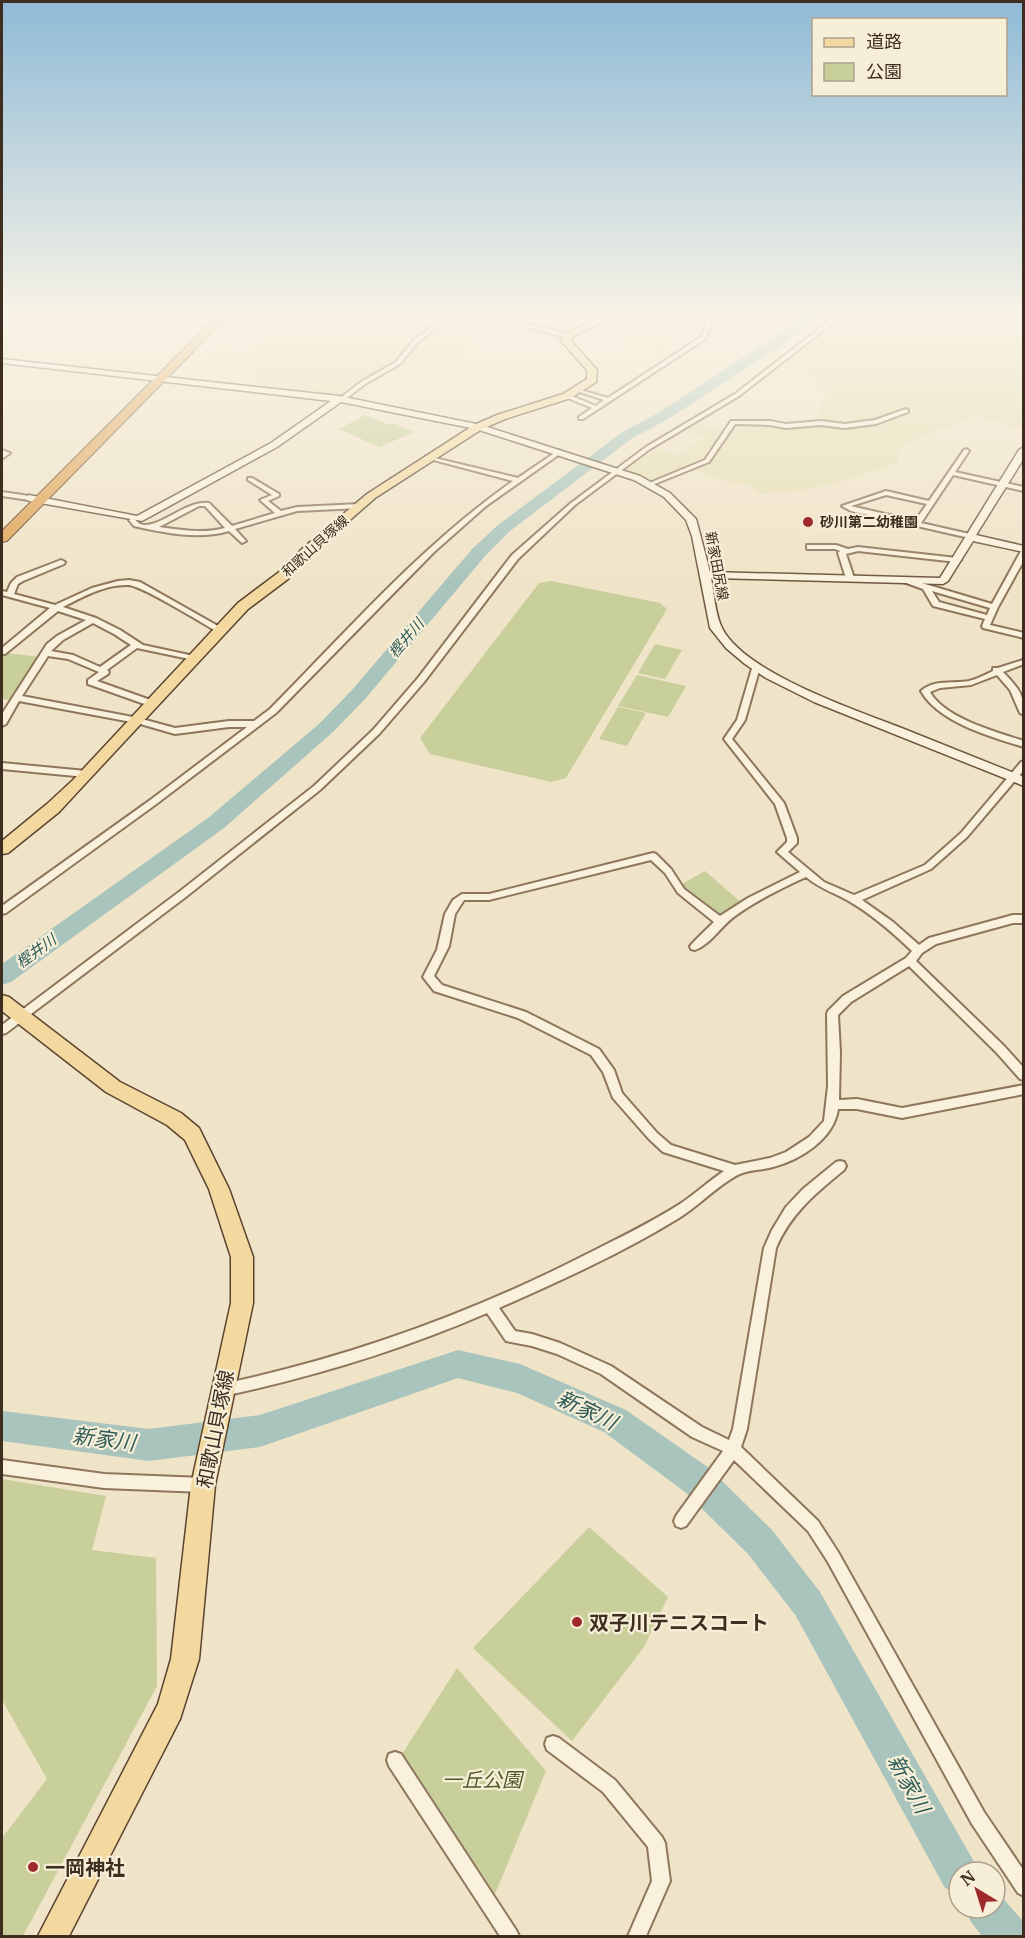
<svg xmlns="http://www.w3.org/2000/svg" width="1025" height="1938" viewBox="0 0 1025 1938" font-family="Merriweather,'Noto Sans JP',serif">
	<rect width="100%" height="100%" fill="#f0e4c8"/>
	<g fill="#e6deb5">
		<polygon points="238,312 563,312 523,322 505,340 484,338 436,369 390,363 341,397 246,385 256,376 209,367 221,359 211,357 225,350 248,354 266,341 221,330"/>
		<polygon points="681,312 750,312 727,329 700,325 663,352 614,341 631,327 679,316"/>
		<polygon points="881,312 1023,312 1023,429 976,416 916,439 897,451 898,463 835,483 803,490 759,494 752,486 721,480 699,471 681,469 653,481 625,469 655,450 681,454 705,437 686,432 698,424 730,432 736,424 769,424 786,429 818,425 817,419 827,389 813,388 808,383 821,379 780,367 831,327 847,331"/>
	</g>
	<g fill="#c9cf9b">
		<polygon points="365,415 390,425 393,423 415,432 379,447 339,429"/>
		<polygon points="551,581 660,603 667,609 566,778 551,782 430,754 420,738 539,583"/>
		<polygon points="655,644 682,650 665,679 638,673"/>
		<polygon points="7,653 40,657 12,700 2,699 2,657"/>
		<polygon points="637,675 686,686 668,717 618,706"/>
		<polygon points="618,707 646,713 627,746 599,739"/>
		<polygon points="705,871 743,904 718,917 680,885"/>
		<polygon points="2,1479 106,1496 92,1550 156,1558 157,1686 23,1936 2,1936 2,1838 47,1779 2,1700"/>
		<polygon points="589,1527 668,1597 644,1647 572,1741 473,1648"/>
		<polygon points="457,1668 546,1771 495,1894 402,1754"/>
	</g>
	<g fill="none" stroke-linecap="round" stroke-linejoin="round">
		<g fill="#a9c4bc" fill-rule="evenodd">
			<polygon points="809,312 823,312 783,344 670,418 631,439 510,531 485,556 366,698 333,732 224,828 11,982 2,985 2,964 208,818 319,724 352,690 473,548 498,525 621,433 660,412 773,338"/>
			<polygon points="458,1350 520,1364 626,1410 709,1468 772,1530 820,1592 973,1860 978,1872 959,1872 959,1894 945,1888 796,1616 748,1554 685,1492 604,1432 517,1393 458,1378 260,1447 149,1461 2,1441 2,1411 149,1429 260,1415"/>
			<polygon points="995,1892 999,1894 1023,1921 1024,1936 982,1936 971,1922 965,1908 995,1908"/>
		</g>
		<defs>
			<g id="street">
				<polygon points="449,312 455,312 417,343 400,364 365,384 343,401 339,401 339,399 361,382 396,362 413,341"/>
				<polygon points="711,312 717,312 705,339 583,419 579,419 579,417 592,408 565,397 565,395 569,395 596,406 604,400 577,391 577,389 608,398 701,337"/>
				<polygon points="841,312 847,312 739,396 650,449 575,505 518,559 424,682 379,734 320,790 187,896 6,1033 2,1034 2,1025 179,892 314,786 373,730 418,678 512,555 571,503 646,447 735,394"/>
				<polygon points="528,324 571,335 572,336 569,338 526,327 526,325"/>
				<polygon points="906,409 908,410 908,412 876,424 845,428 821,425 786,428 770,425 735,424 709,462 652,485 647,484 705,460 731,421 770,421 786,424 821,421 845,424 875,420"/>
				<path d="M966 449 969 451 955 472 1024 487V491L953 475 921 523 974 535V539L851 511 842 506 886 491 929 501 964 450ZM886 495 927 504 915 521 851 506Z"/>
				<polygon points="2,450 10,453 2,459"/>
				<path d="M559 450 562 452 561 453 486 506 434 552 276 713 155 805 6 913 2 914V906L149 801 247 727H229L175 734 137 723 19 701 6 724 2 726V714L47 644 57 636 86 620 58 611 5 654H2V648L50 608 2 595V591L7 592 11 583 17 577 61 560 65 562 64 564 23 581 18 584 14 594 55 605 92 588 118 581 129 580 140 582 225 630 224 632H218C202 623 141 585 128 585 106 584 82 597 63 607L96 618 120 630 143 645 194 656 198 658 194 660 137 648 107 670 109 672 108 674 97 681 156 702 157 704 153 707 88 684V680L99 672 68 659 48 656 22 696 138 718 175 728 229 721H254L270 709C348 630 422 545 513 481L426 458V456L518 478ZM93 623 114 634 131 645 100 667 73 655 51 651 63 640Z"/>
				<path d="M248 478H252L279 494V496L268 501 281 511 297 507 360 504 363 506 360 508 297 511 235 529 246 541 242 543 229 531C198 540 165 533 134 526L129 520 133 518C136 520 137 522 140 524 157 531 185 500 209 503L232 526 275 513 260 500 272 495 248 480ZM199 506H205L225 528C203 534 182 530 159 527Z"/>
				<polygon points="2,492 29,496 32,498 29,500 2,496"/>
				<polygon points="807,545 836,545 848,549 858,547 957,558 961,560 957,562 858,551 846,554 854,578 850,580 846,578 838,553 840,551 835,549 807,549"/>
				<path d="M1021 551H1024V560L998 607 990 625 1024 633V638L983 628 982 626 985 619 933 606 923 589 898 580 905 578 992 604ZM932 591 990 608 987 615 939 602Z"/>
				<path d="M1023 660 1024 664 1003 672C1018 688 1024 693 1024 715L1020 713 1010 690 997 675 971 685 940 688 930 692C944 718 996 732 1024 741V747C991 737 938 722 921 691 934 679 953 684 969 681 977 679 985 675 993 671V668H998Z"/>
				<path d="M753 665H756L760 667 745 720 732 739 784 803 797 838V843L788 852 824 882 854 895 925 865 961 833 1021 762 1024 761V770L967 837 931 869 862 900 893 922 919 945 929 938 1013 915H1024V923H1013L936 944 922 953 916 961 1004 1046 1024 1068V1080L1020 1079 996 1052 909 966 851 1002 838 1015 840 1052 839 1100 857 1099 902 1108 1024 1085V1094L902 1118 857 1109H838C834 1139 800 1160 773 1167 760 1171 746 1169 734 1177 714 1189 698 1206 679 1218 622 1253 560 1281 499 1308L515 1331 532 1334 560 1343 611 1366 702 1427 729 1440 733 1429 764 1248 772 1230 786 1207 803 1189 836 1162 840 1161 844 1162 846 1166 844 1170C816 1193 791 1213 776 1248L747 1429 741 1447 818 1521 838 1552 984 1812 1024 1871V1896L1018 1893 972 1824 828 1562 808 1531 734 1460 686 1526 681 1528 676 1526 674 1521 676 1516 723 1451 692 1437 601 1374 557 1354 532 1346 506 1341 487 1313C402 1350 313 1377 223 1396L218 1395 216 1390 218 1385 223 1384C350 1357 472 1313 587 1254 619 1238 650 1223 680 1204 695 1194 709 1181 724 1171L663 1152 649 1139 613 1098 603 1072 591 1055 518 1018 434 991 423 977 437 950 445 914 453 900 462 894H489L653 853 656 854 671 869 684 889 720 916 748 898 800 872 777 852 787 842V838L775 804 724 739 737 720ZM651 860 665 873 678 893 714 922C706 930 697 938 690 946L691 949 695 950C711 944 721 926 735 916 757 900 782 888 806 877 822 890 836 893 852 903 874 916 893 933 912 951L906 958 843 996 828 1011 827 1014 828 1086 824 1121 809 1137 786 1152 770 1158 735 1165 671 1145 657 1133 622 1093 614 1070 599 1049 526 1012 442 985 434 976 449 946 455 914 464 900H489Z"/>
				<polygon points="2,763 86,771 90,774 86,777 2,769"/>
				<polygon points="2,1460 104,1474 203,1478 208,1480 210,1485 208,1490 203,1492 104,1488 2,1474"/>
				<polygon points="553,1736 559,1738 615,1780 662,1837 665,1843 670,1881 646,1936 628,1936 652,1881 648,1847 603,1792 547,1750 545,1744 547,1738"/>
				<polygon points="395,1752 401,1754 516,1930 519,1936 500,1936 389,1766 387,1760 389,1754"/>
			</g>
			<path id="secondary" d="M2 359 339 396 481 425 640 476 670 493 696 519 710 572 940 578 1019 450 1024 447V458L976 535 1024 546V552L973 541 948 581 943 584 711 578C714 593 715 614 722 628 744 673 858 711 904 729 944 745 984 761 1024 777V786L814 702 766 678 745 664 726 648 710 628 692 536 686 520 664 497 634 480 476 429 341 402 277 447 142 521 29 501 24 498 29 495 137 516 271 443 331 401 2 363Z"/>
			<g id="primary">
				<polygon points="609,312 621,312 574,336 571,341 597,370 596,382 571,398 505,419 482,429 375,498 310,555 288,579 248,609 83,786 59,812 8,853 2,854 2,841 47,804 73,780 238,603 278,573 302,549 367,494 474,425 497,415 563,394 587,379 587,370 561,341 568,332"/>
				<polygon points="2,995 9,997 120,1082 181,1113 199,1128 229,1189 253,1257 253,1303 215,1485 199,1659 180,1719 69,1936 38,1936 158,1704 171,1659 191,1485 231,1303 231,1257 209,1189 185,1140 167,1125 106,1092 2,1011"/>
			</g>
			<polygon id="highway" points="221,312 232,312 7,541 2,542 2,531"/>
		</defs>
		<use href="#street" stroke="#8d765c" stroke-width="4"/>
		<use href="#secondary" stroke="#6f573f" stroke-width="3"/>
		<use href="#primary" stroke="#5b4430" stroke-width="3"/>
		<use href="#highway" stroke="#5b4430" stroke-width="2"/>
		<use href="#street" fill="#faf1dc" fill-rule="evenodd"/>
		<use href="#secondary" fill="#faf1dc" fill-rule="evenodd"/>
		<use href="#primary" fill="#f3d9a0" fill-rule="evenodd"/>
		<use href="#highway" fill="#e0a458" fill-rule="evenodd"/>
	</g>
	<linearGradient id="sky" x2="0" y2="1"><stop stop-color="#8fbad6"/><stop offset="0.54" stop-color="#f8f3e6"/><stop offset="1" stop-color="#f8f3e6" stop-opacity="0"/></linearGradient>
	<rect width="1025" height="583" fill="url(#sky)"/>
	<g fill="#9e2a2b" stroke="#f7eed8" stroke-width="2">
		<circle cx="808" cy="522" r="6"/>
		<circle cx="577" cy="1622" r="6"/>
		<circle cx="33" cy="1867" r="6"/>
	</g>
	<g text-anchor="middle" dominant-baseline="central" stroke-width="4.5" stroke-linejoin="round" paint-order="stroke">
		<g font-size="14" font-weight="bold" fill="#3d2e20" stroke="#f7eed8" text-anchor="start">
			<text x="820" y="522">砂川第二幼稚園</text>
		</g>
		<g font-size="14" fill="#3d2e20" stroke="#f7eed8">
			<text transform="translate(315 546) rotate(-42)">和歌山貝塚線</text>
			<text transform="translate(717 566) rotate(79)">新家田尻線</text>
		</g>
		<g font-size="15" font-style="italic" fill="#2f5d5a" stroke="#f7eed8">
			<text transform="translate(406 638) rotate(-50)">樫井川</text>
			<text transform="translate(36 951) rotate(-36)">樫井川</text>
		</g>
		<g font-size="20" fill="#3d2e20" stroke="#f7eed8">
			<text transform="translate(215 1429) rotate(-79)">和歌山貝塚線</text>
		</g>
		<g font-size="20" font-weight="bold" fill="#3d2e20" stroke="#f7eed8" text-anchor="start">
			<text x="589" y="1622">双子川テニスコート</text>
			<text x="45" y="1867">一岡神社</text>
		</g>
		<g font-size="20" font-style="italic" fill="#4d5a26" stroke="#f7eed8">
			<text x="482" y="1779">一丘公園</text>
		</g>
		<g font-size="21" font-style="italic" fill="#2f5d5a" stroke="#f7eed8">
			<text transform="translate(587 1410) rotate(26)">新家川</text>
			<text transform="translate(104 1439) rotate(7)">新家川</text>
			<text transform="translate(909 1784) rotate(61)">新家川</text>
		</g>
	</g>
	<rect width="1025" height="1938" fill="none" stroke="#3d2e20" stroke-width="6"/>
	<rect x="812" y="18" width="195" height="78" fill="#f7eed8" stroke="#ada18e" stroke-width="1.5"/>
	<rect x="824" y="38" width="30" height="9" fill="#f3d9a0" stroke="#ada18e" stroke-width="1.5"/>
	<text x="866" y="48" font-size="18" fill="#3d2e20">道路</text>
	<rect x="824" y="63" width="30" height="18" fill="#c9cf9b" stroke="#ada18e" stroke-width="1.5"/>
	<text x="866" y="78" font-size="18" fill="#3d2e20">公園</text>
	<g transform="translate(977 1890) rotate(322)"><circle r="28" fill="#f7eed8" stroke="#ada18e" stroke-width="1.5"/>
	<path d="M0-4.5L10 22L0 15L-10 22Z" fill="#9e2a2b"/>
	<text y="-9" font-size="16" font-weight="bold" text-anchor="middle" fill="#3d2e20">N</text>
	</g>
</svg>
